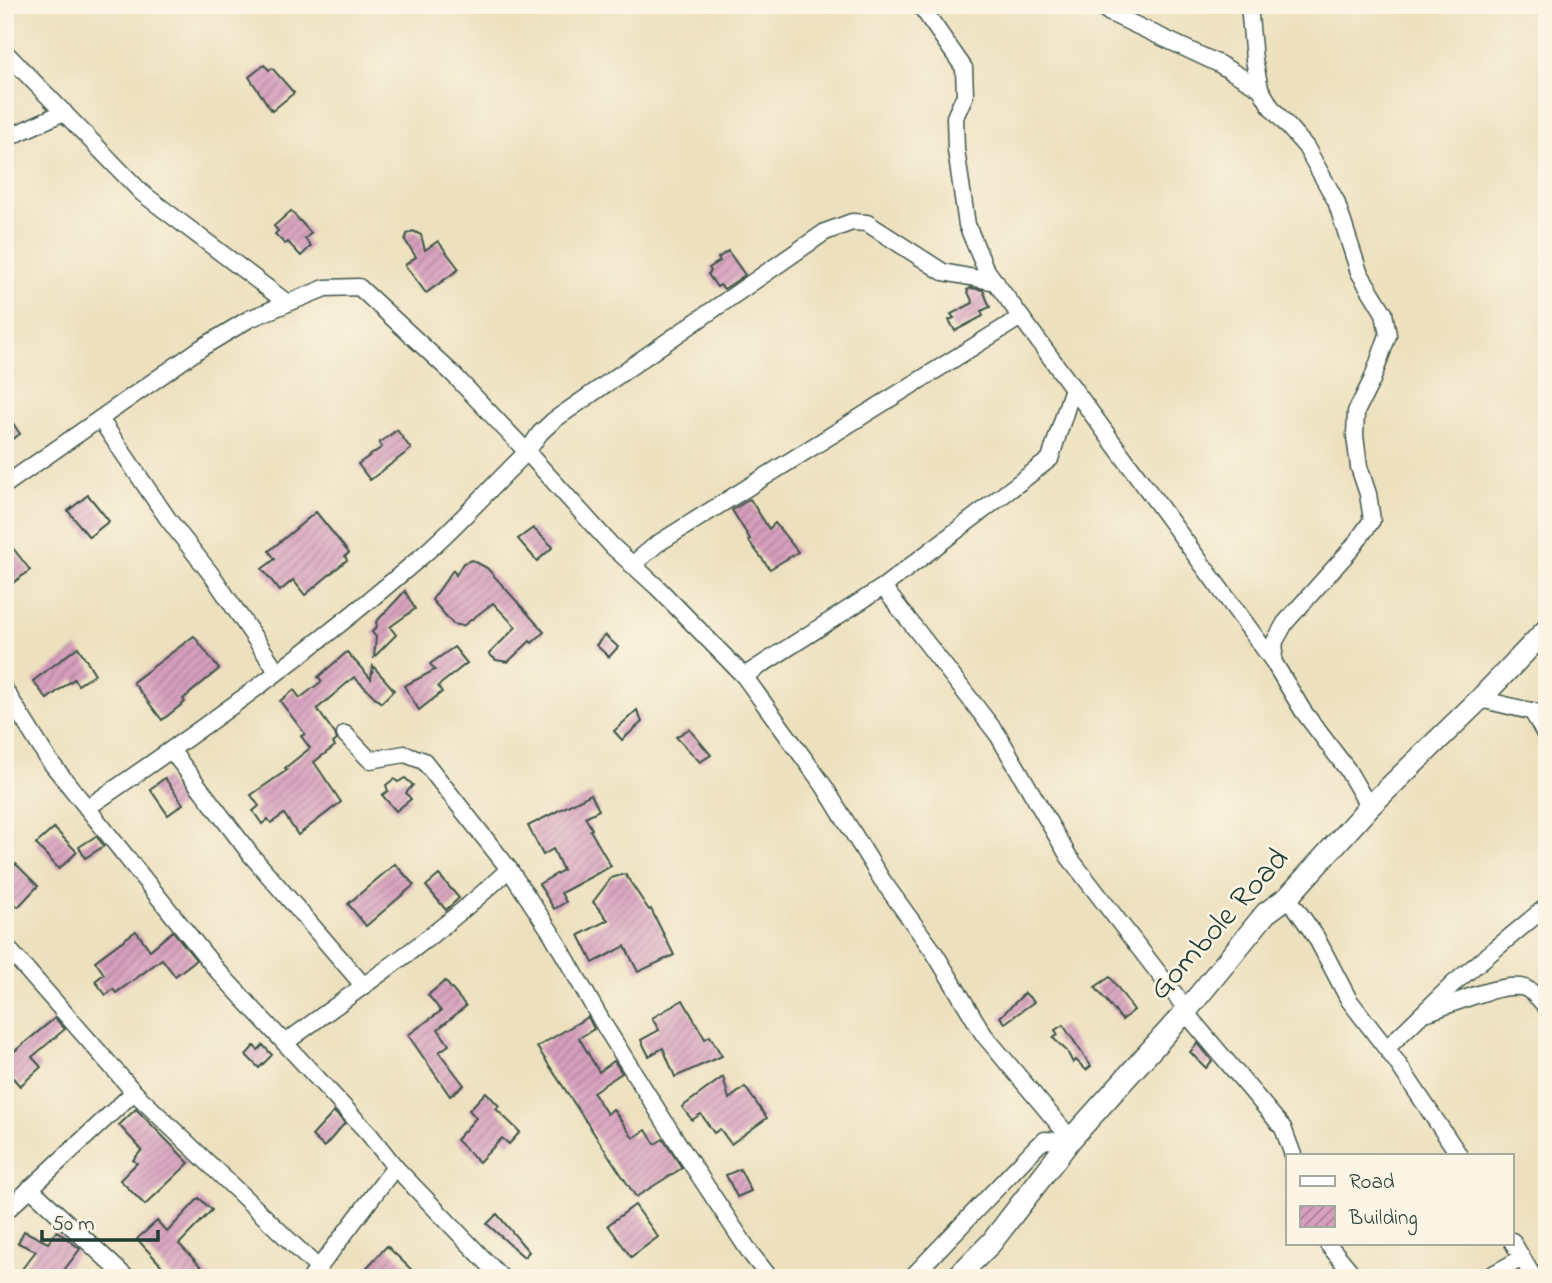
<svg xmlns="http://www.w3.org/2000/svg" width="1552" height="1283" viewBox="0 0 1552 1283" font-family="'Indie Flower',sans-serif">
	<defs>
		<pattern id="building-hatch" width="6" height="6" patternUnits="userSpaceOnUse" patternTransform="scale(1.75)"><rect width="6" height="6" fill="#d79fbd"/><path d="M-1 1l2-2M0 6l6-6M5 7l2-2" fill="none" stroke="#ae839a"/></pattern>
	</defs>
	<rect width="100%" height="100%" fill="#fcf5e5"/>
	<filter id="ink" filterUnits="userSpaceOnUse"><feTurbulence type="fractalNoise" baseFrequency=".0143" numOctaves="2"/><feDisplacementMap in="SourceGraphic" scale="14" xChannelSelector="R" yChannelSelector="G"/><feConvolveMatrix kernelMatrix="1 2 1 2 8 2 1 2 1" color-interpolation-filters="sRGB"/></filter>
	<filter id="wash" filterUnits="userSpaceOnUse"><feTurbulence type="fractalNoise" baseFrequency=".00686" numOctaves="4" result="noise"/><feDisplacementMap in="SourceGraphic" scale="28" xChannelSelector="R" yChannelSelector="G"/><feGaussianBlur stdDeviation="1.57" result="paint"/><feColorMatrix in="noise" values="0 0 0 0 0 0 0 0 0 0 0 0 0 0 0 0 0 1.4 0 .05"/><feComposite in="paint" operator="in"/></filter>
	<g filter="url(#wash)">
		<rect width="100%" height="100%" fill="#ede0be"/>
		<g id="blocks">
			<g fill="url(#building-hatch)">
				<polygon points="264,65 269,70 272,68 294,93 272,111 249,77"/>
				<polygon points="291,211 311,233 305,239 311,246 301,256 288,242 285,244 275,234 278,231 274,226"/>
				<polygon points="413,231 421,235 425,250 438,241 459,269 426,293 405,265 416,257 405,240 407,234"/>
				<polygon points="728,251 745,275 724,289 720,285 717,287 708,274 711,271 709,268 720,261 718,258"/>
				<polygon points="971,288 983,290 990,307 981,311 983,316 955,331 949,320 954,318 951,314 973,303 967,290"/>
				<polygon points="5,411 20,434 5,444"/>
				<polygon points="397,430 411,449 370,480 358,464 382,447 379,443"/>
				<polygon points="88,495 109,521 89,537 68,511"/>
				<polygon points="750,499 769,529 775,523 798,552 770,569 748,540 750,539 732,510"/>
				<polygon points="316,512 349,553 345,556 347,560 305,595 293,580 280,591 262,569 275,559 269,551"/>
				<polygon points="533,528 553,547 537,561 518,539"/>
				<polygon points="5,538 30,570 5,589"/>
				<polygon points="472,560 487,568 544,632 532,643 530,641 508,662 496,660 489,654 516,627 493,603 463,626 453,624 432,600 453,570 456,575 463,563"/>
				<polygon points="405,591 415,609 390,627 396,635 374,657 376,637 372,632 377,626 376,622"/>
				<polygon points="605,635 618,647 609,657 596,645"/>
				<polygon points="194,636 219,669 183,699 185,702 162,720 133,682"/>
				<polygon points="78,647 95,674 78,685 74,679 47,699 33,681"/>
				<polygon points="454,647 467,663 438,686 442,692 419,710 404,686 435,670 430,664"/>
				<polygon points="347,652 371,679 373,666 394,690 381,703 354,677 317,709 335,734 337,740 333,743 335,746 314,762 341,802 298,835 284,814 271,823 268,819 262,824 253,811 259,806 251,795 287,770 285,768 310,748 301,736 305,734 280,701 294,690 300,698 322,681 318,677"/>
				<polygon points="637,710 642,722 622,740 614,731"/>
				<polygon points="689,729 711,755 700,762 676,737"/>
				<polygon points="165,778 183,804 168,815 150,789"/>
				<polygon points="405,778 413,785 406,793 411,799 396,811 382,795 388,791 386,785 394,779 398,782"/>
				<polygon points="591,794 599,810 585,817 592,829 590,830 611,866 561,893 566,902 554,909 539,884 563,870 553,849 543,855 528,826"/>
				<polygon points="54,828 77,852 59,869 36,844"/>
				<polygon points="96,836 104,846 85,858 79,847"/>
				<polygon points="16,864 38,886 18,907 5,894 5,876"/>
				<polygon points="395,864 414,885 366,926 348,904"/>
				<polygon points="625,874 649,910 651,909 674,955 638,972 625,946 593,963 579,935 608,920 593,902 611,878"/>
				<polygon points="439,875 459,898 446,910 426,886"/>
				<polygon points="136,931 150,950 173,931 196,960 175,976 162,959 116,993 113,989 106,995 95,981 104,974 95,961"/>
				<polygon points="1110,977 1134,1010 1122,1020 1095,987"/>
				<polygon points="445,981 466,1006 438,1029 449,1045 439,1052 464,1085 450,1096 408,1035 441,1011 428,995"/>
				<polygon points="1025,993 1034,1002 1005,1023 1000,1017"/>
				<polygon points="683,1000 705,1039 710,1036 722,1056 675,1077 663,1048 649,1056 641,1040 659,1030 652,1018"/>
				<polygon points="588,1017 594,1029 579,1038 599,1072 614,1061 622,1073 593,1092 607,1114 613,1109 633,1138 646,1130 655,1144 663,1139 682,1168 636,1197 537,1047"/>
				<polygon points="55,1018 65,1029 32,1057 41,1067 20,1086 5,1069 5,1059"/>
				<polygon points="1063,1025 1091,1066 1086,1070 1076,1060 1073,1063 1067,1051 1053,1038 1058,1035 1055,1030"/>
				<polygon points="1198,1043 1212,1061 1206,1068 1190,1052"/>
				<polygon points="263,1045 272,1055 259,1068 246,1055 254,1046 258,1050"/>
				<polygon points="723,1077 729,1099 745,1087 767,1118 731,1144 720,1129 714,1133 701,1114 692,1120 682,1107"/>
				<polygon points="486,1092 499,1106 496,1109 520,1132 509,1144 502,1138 479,1162 456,1140 476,1118 469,1110"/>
				<polygon points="136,1109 189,1163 145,1205 120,1180 137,1163 133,1160 142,1150 119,1125"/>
				<polygon points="334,1112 345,1123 324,1147 312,1136"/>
				<polygon points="740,1169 751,1191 737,1197 726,1175"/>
				<polygon points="199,1198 212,1210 179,1244 212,1278 173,1278 137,1239 157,1221 167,1232"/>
				<polygon points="635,1205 658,1237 631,1257 608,1225"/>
				<polygon points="497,1214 529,1252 524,1257 487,1224"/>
				<polygon points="24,1231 48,1243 57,1231 80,1249 58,1278 15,1278 36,1251 18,1243"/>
				<polygon points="387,1246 420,1278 357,1278"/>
			</g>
		</g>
	</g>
	<g filter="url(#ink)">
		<use href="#blocks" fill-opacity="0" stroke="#3e5549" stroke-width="2"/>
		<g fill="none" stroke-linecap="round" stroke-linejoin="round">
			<defs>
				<g id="minor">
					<polyline points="920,5 964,68 965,95 955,117 956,150 967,225 985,268 1273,661 1303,711 1347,769 1369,807"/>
					<polyline points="1099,5 1110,13 1219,64 1260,88"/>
					<polyline points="1249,5 1254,60 1260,88 1271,107 1306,147 1336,201 1359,272 1384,313 1388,335 1372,380 1356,412 1355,436 1359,467 1368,494 1372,520 1353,547 1285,623 1275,641 1273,661"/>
					<polyline points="5,52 142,193 286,302"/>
					<polyline points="5,139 64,112"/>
					<polyline points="100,419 168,519 214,578 277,671"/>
					<polyline points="5,485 201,348 249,319 325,288 359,287 453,374 527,452 612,546 657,587 744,676 824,786 882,880 934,952 984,1035 1071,1139"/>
					<polyline points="632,565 657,544 1021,317"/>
					<polyline points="883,587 998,735 1069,857 1187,1010"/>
					<polyline points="744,676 883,587 1050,459 1073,388"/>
					<polyline points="5,690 48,759 216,969 369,1134 395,1167 502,1278"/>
					<polyline points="1480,699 1547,715"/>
					<polyline points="1532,711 1547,738"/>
					<polyline points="345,734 370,760 405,754 424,761 509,869 552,934 604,1025 683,1151 751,1254 770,1278"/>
					<polyline points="171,750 251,855 363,985"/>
					<path d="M87 808C201 730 317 647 422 556 459 524 492 486 527 452L540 433 554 420 825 232 852 222 867 223 943 272 996 282"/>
					<polyline points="1288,897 1316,937 1349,1000 1396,1061 1459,1155"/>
					<polyline points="5,945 134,1092 319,1269"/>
					<polyline points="1185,1012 1283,1128 1293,1155"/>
					<path d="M1428 1012C1454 1004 1495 984 1521 987 1532 989 1540 1000 1547 1008"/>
					<path d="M285 1043C360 987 441 934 509 869"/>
					<polyline points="1387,1048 1453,984 1547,906"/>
					<polyline points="30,1188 127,1278"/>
					<polyline points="5,1212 134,1092"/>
					<polyline points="1512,1241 1534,1278"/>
					<polyline points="1327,1243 1356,1278"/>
					<polyline points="311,1278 395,1167"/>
					<polyline points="911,1278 1038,1145 1045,1140 1069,1142"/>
					<polyline points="1486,1278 1522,1258"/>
				</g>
				<polyline id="tertiary" points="956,1278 991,1243 1071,1139 1187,1010 1266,913 1288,897 1369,807 1480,699 1547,629"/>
			</defs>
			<use href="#minor" stroke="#3e5549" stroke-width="19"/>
			<use href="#tertiary" stroke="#3e5549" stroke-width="24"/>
			<use href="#minor" stroke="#fff" stroke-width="16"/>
			<use href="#tertiary" stroke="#fff" stroke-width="21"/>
		</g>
	</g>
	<g text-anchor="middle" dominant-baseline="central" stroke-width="5" stroke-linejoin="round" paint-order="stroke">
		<g font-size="32" fill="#1f3d34" stroke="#fcf5e5">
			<text transform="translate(1220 925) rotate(-48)">Gombole Road</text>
		</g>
	</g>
	<rect width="1552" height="1283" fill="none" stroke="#fcf5e5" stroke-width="28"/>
	<rect x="1286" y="1154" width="228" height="91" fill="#fcf5e5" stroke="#a4ab9e" stroke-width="2"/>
	<rect x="1300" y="1176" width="35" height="10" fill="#ffffff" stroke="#a4ab9e" stroke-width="2"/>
	<text x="1349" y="1188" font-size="21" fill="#1f3d34">Road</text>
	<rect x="1300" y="1206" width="35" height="21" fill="url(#building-hatch)" stroke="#a4ab9e" stroke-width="2"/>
	<text x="1349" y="1224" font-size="21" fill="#1f3d34">Building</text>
	<path d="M42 1230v10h116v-10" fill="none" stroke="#1f3d34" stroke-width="3.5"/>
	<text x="52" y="1230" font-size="21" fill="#1f3d34" stroke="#fcf5e5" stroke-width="5" paint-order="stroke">50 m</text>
</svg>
